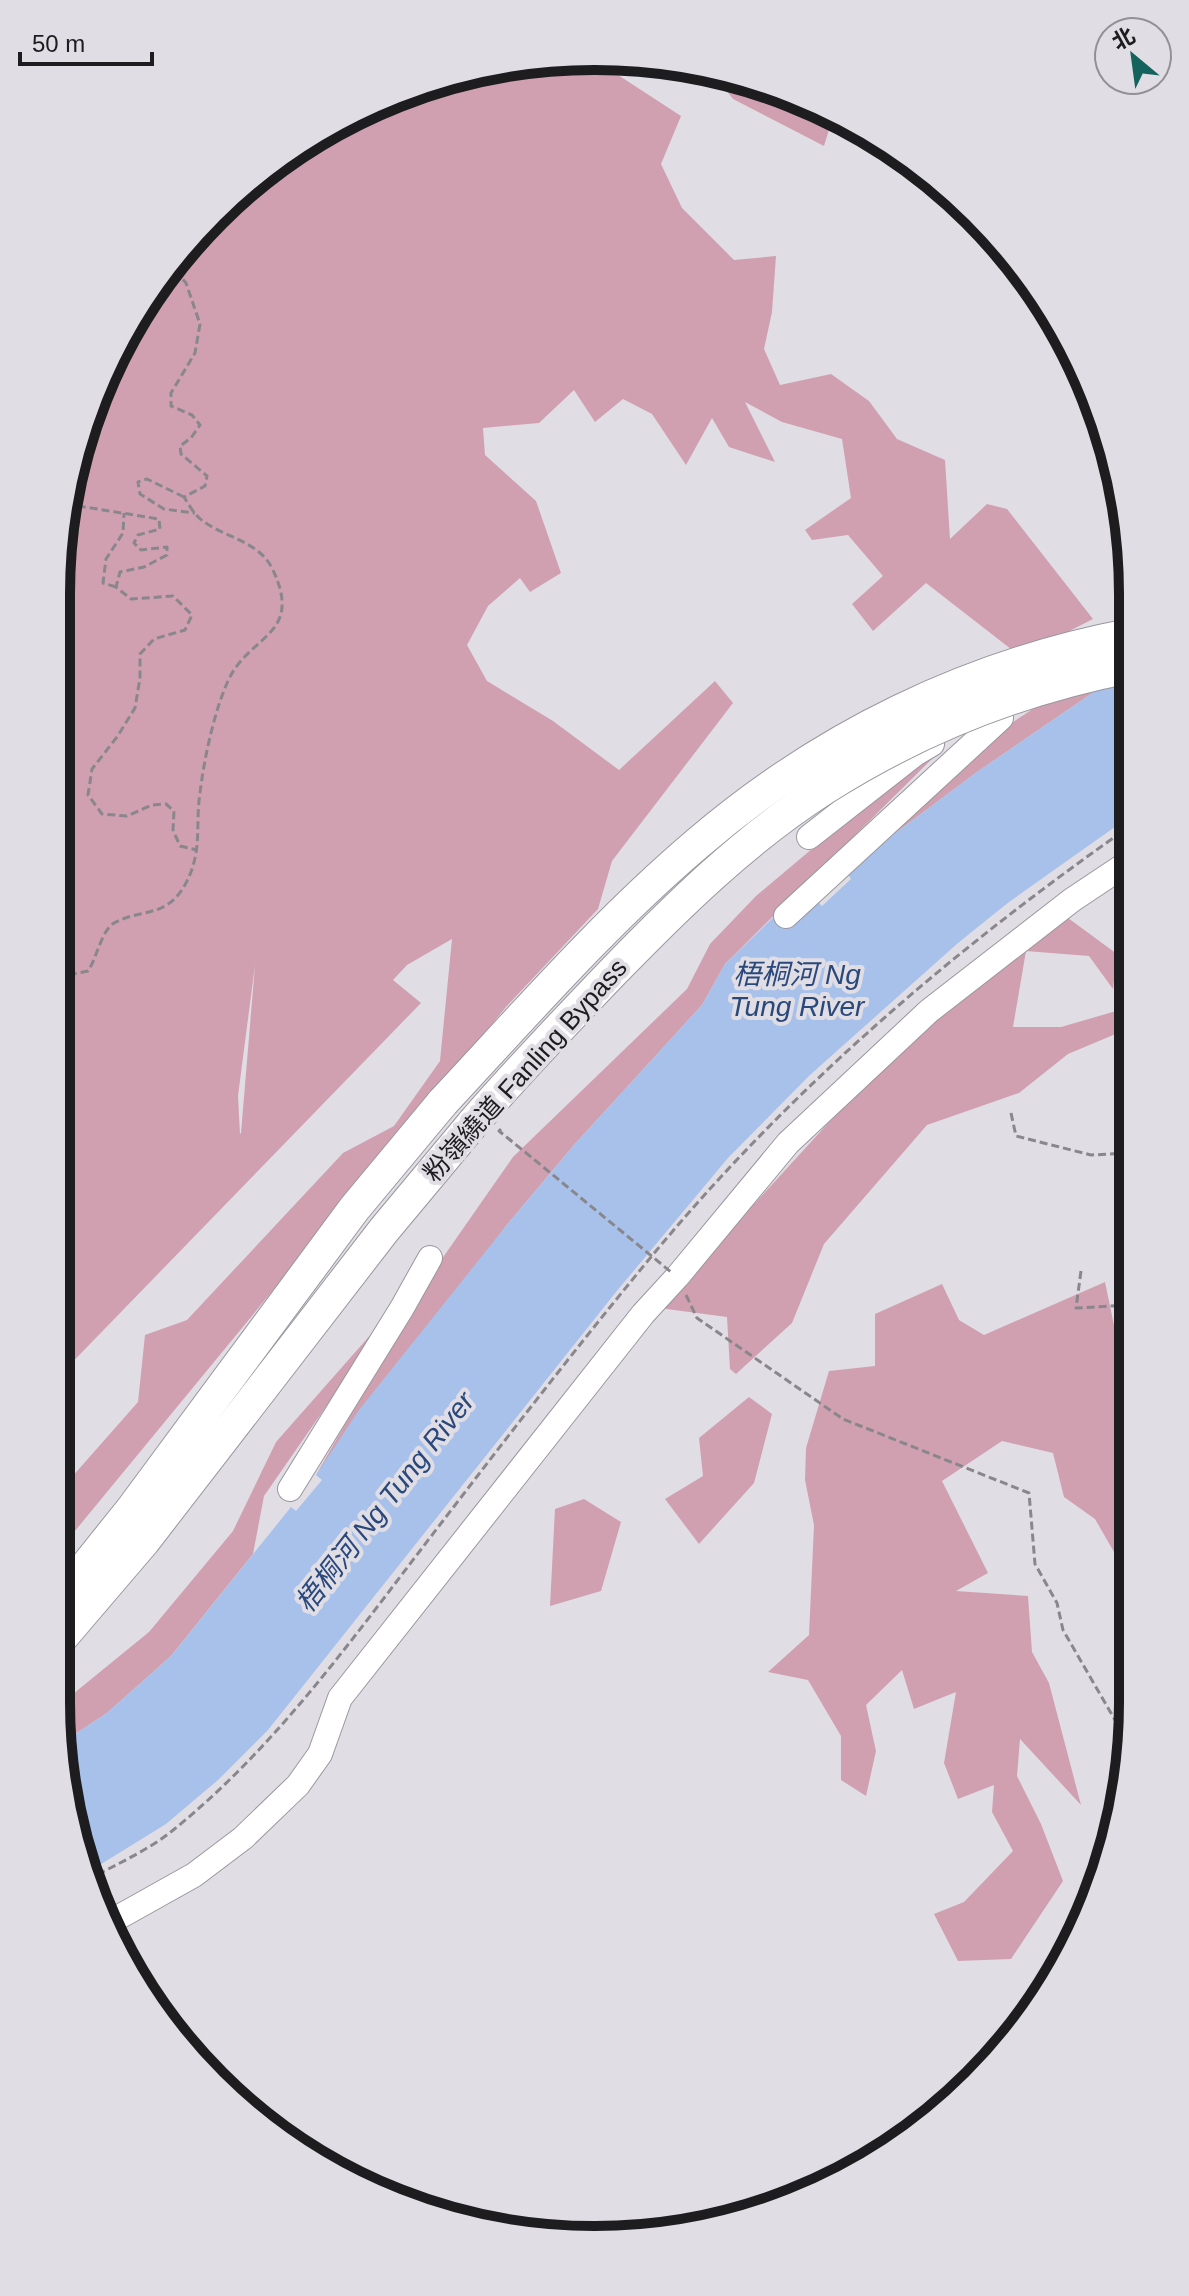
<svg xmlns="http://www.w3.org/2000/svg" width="1189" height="2296" viewBox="0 0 1189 2296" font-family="Arial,'Noto Sans SC',sans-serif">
	<rect width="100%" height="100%" fill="#e1dde5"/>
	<g fill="#d0a0b0" fill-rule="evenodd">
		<path d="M619 57 615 73 681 116 661 164 682 208 734 260 776 256 772 312 764 349 780 385 831 374 869 401 897 439 945 460 950 539 987 504 1007 509 1093 619 1020 656 926 583 873 631 852 604 883 576 848 535 812 540 805 530 851 498 842 439 782 422 745 402 775 462 729 447 712 418 686 465 652 414 623 399 595 422 574 390 539 423 483 428 485 455 536 501 561 573 530 592 520 578 488 606 467 645 487 681 553 721 619 770 715 681 733 703 612 861 598 909 506 1007 56 1554V1495L138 1402 145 1335 187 1320 343 1153 394 1126 440 1061 452 939 407 965 393 980 421 1003 56 1379 57 560 74 456 111 357 167 267 239 190 325 128 421 85 524 61ZM255 965 241 1133 240 1134 238 1096Z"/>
		<polygon points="711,71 733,74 832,111 834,113 824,146 733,99"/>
		<polygon points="1129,646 1129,668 977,772 858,861 993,735"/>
		<polygon points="944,747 725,964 702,1005 574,1145 506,1226 316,1475 430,1276 513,1157 687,989 710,944 756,896 902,773"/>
		<polygon points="1068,918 1117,954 1113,989 1089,956 1026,951 1013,1027 1061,1027 1130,1007 1130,1037 1118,1033 1068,1054 1019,1093 927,1125 824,1244 792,1323 736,1374 730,1369 727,1317 659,1308 853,1096 1030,933"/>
		<polygon points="1105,1282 1115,1330 1131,1329 1132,1612 1125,1571 1095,1519 1064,1497 1053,1453 1002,1441 942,1481 988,1573 956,1591 1028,1596 1032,1652 1049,1683 1081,1805 1020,1739 1017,1776 1041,1824 1063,1881 1011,1959 958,1961 934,1914 964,1902 1013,1851 992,1812 994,1785 958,1799 944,1763 956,1692 914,1709 902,1670 866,1705 876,1751 866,1796 841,1780 841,1736 808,1680 768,1672 809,1635 814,1525 805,1480 806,1448 829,1371 875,1366 875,1314 942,1284 959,1320 984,1335"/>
		<polygon points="395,1307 264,1496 253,1554 171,1656 107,1713 63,1742 57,1707 149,1632 233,1531 276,1442"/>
		<polygon points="749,1397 772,1414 754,1483 699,1544 665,1499 703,1476 699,1438"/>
		<polygon points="584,1499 621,1522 601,1591 550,1606 555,1509"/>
	</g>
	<polygon fill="#a8c1ea" points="1129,668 1129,817 1009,902 958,943 810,1075 728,1158 616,1292 268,1730 218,1780 166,1824 85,1874 63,1742 107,1713 171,1656 291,1507 296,1511 322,1480 316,1475 359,1410 506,1226 574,1145 702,1005 725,964 780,911 814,898 822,906 851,879 846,871 858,861 977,772"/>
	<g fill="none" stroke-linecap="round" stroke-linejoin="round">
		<defs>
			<g id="minor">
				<polyline points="809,837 915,754 932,744"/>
				<polyline points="786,916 1001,718"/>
				<polyline points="290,1489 402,1308 430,1258"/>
				<polyline points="110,1922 194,1875 243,1838 298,1785 320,1754 340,1698 643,1314 677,1277 788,1143 929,1011 1072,900 1129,862"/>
			</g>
			<g id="major">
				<polyline points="56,1604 132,1509 354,1209 443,1102"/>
				<polyline points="56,1644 144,1541 384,1230 474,1122"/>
			</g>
		</defs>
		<use href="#minor" stroke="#9a969e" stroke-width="26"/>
		<use href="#major" stroke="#9a969e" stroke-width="34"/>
		<g stroke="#89878c" stroke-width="3" stroke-dasharray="8 4" stroke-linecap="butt">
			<polyline points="199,233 245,198"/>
			<polyline points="184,497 147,479 138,482 140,494 164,509 195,513"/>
			<polyline points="66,504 159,519 160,529 138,535 134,543 141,550 167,547 167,555 144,567 120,572 116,587 131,599 173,596 192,615 185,630 154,639 140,654 140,678 135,708 117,737 92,769 88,795 102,814 127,816 152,805 166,804 174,811 173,830 180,846 197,850"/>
			<polyline points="116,587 103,583 106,559 123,533 124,513"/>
			<path d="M57 977 88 971C97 958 101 931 114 923 141 908 167 919 186 883 203 850 195 826 200 793 204 759 214 712 228 681 249 634 305 636 272 568 258 541 226 538 203 521 195 516 189 505 184 497L205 486 207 476 181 454 180 446 191 438 200 425 192 415 171 406V393L195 353 200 324 186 283 170 264"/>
			<polyline points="1011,1113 1016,1136 1091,1155 1130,1153"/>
			<polyline points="501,1129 499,1131 525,1152"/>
			<polyline points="1081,1271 1076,1308 1131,1305"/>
			<polyline points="686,1295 697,1318 843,1419 1029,1493 1035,1564 1057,1603 1063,1630 1130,1746"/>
			<polyline points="1116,1721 1132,1703"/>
			<path d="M87 1880C115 1865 147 1851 172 1831 274 1749 350 1642 429 1539 505 1440 581 1341 661 1245 796 1084 957 947 1129 827"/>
		</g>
		<use href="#minor" stroke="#fff" stroke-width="24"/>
		<use href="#major" stroke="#fff" stroke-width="32"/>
		<defs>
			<g id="major-bridge">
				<path d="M443 1102C525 1014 606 921 698 843 822 737 968 666 1129 635"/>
				<path d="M474 1122C518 1071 564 1023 610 975 677 906 745 839 825 788 918 729 1022 688 1129 667"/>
			</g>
		</defs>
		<use href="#major-bridge" stroke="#9a969e" stroke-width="34" stroke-linecap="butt"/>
		<polyline stroke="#89878c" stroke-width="3" stroke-dasharray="8 4" stroke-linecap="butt" points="525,1152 671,1272"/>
		<use href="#major-bridge" stroke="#fff" stroke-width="32"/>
	</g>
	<g text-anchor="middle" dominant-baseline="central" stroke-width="8" stroke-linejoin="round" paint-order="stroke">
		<g font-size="26" fill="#1d1c1e" stroke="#e1dde5">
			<text transform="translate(525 1070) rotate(-48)">粉嶺繞道 Fanling Bypass</text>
		</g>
		<g font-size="28" font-style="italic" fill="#29487b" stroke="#e1dde5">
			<text x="797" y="974">梧桐河 Ng<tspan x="797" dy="32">Tung River</tspan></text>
			<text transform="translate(385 1502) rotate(-52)">梧桐河 Ng Tung River</text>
		</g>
	</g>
	<path d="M0 0H1189V2296H0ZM594 70H595A524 524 0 0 1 1119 594V1702A524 524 0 0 1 595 2226H594A524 524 0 0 1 70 1702V594A524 524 0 0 1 594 70Z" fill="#e1dde5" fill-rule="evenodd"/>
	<path fill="none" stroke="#1d1c1e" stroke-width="10" d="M594 70H595A524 524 0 0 1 1119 594V1702A524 524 0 0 1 595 2226H594A524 524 0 0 1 70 1702V594A524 524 0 0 1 594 70Z"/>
	<g transform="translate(1133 56) rotate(331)"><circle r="38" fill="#e1dde5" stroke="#939095" stroke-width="2"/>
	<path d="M0-6L14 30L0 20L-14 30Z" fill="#15635d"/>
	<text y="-12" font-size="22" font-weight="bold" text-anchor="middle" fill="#1d1c1e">北</text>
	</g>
	<path d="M20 52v12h132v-12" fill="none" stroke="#1d1c1e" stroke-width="4"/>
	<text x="32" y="52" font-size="24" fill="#1d1c1e" stroke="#e1dde5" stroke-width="6" paint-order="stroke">50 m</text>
</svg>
